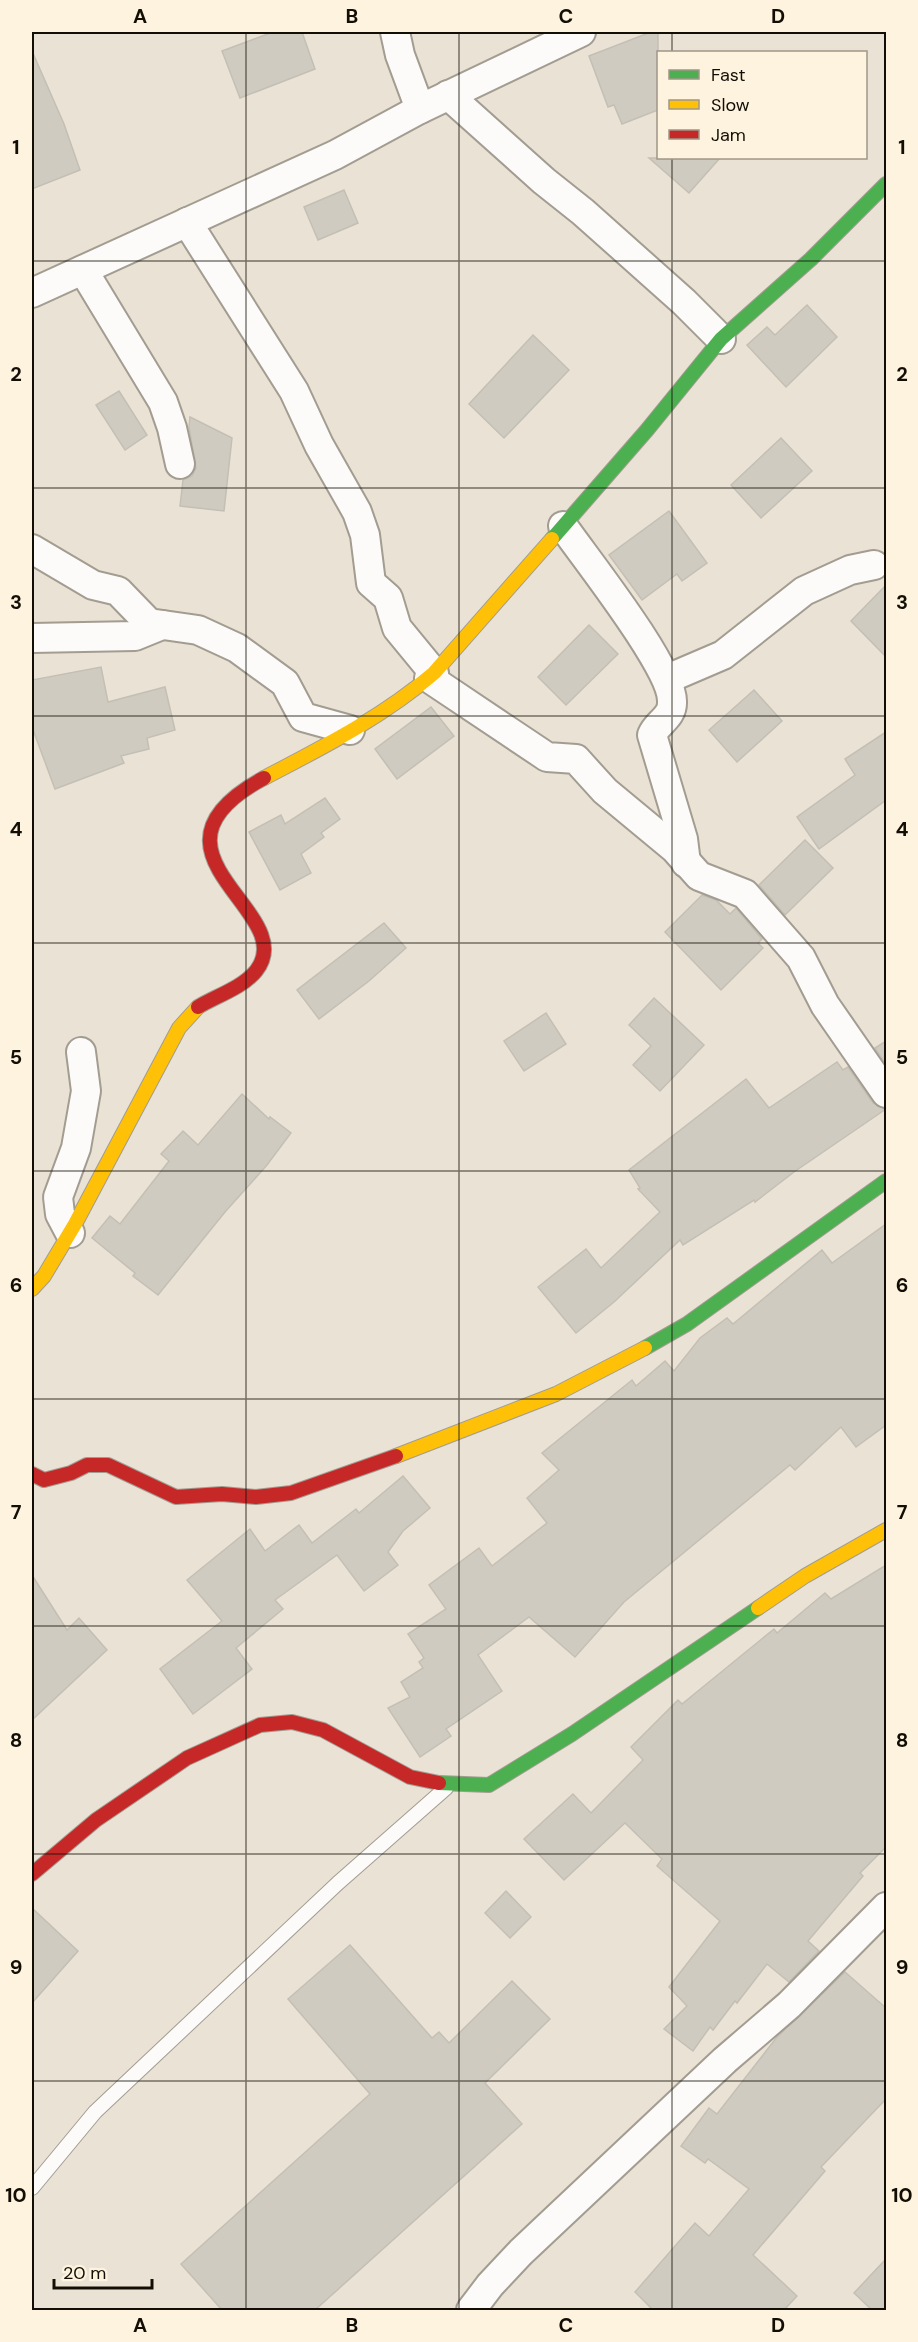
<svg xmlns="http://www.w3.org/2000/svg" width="918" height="2342" viewBox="0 0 918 2342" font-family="'DM Sans',sans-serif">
	<rect width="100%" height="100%" fill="#eae2d4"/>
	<g fill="#cfcbc0" stroke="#c4bfb4" stroke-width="1.5">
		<polygon points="273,32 302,32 315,69 240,98 222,51"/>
		<polygon points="651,32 658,32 658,110 622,124 614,105 608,107 589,56"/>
		<polygon points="32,51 64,124 80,170 32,189"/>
		<polygon points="649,158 720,158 689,193"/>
		<polygon points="344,190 358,223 318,240 304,207"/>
		<polygon points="807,305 837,337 786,387 747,345 767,327 775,335"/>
		<polygon points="533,335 569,370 504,438 469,404"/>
		<polygon points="119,391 147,435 125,450 96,405"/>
		<polygon points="190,417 232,438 224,511 180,506 183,480 192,476 196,468 189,427"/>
		<polygon points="781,438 812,471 761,518 731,485"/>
		<polygon points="669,511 707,563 682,581 677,574 642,600 609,555"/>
		<polygon points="886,585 886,657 851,621"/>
		<polygon points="589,625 618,654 566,705 538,677"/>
		<polygon points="101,667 108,702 165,687 175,730 147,738 149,749 121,756 124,763 55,789 32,727 32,680"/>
		<polygon points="754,690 782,721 737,762 709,730"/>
		<polygon points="431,707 454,736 397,779 375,749"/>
		<polygon points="886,732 886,800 819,849 797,817 855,775 845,759"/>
		<polygon points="325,798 340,819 321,833 324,837 301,854 311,873 280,890 249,832 281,815 285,824"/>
		<polygon points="805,840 833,868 785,915 759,885"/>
		<polygon points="702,895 716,900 730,914 736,908 762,939 758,943 763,948 721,990 665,932"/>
		<polygon points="384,923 406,948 369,981 319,1019 297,990"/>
		<polygon points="654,998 704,1045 660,1091 633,1065 651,1046 629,1025"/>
		<polygon points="546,1013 566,1044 524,1071 504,1041"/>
		<polygon points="886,1041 886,1065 875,1048"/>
		<polygon points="837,1062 843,1070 848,1067 873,1103 886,1109 794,1172 755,1202 754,1200 683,1245 680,1240 614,1302 576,1333 538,1287 586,1249 601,1268 660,1212 638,1189 640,1188 629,1170 746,1079 769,1108"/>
		<polygon points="242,1094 269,1119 270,1117 291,1133 267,1165 225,1212 158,1295 133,1276 135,1273 92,1238 110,1216 120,1224 169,1161 161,1154 183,1131 198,1145"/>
		<polygon points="886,1224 886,1425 856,1447 841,1427 795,1470 790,1465 624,1602 575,1657 529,1617 478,1655 502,1691 446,1729 451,1736 420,1757 388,1708 410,1697 401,1682 423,1668 419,1662 424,1658 408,1634 446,1609 429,1585 479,1548 492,1566 547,1523 527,1498 559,1470 542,1453 632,1380 636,1386 665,1361 674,1371 700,1338 727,1318 733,1324 822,1250 832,1263"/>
		<polygon points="403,1476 430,1508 403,1531 388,1552 398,1565 364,1591 337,1555 275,1600 283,1609 236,1648 252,1669 193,1714 160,1669 222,1621 187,1580 250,1529 265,1551 299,1525 312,1543 356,1509 359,1513"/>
		<polygon points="886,1565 886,1847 860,1873 863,1876 808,1941 819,1951 789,1982 767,1964 737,2003 735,2001 713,2030 710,2027 693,2051 664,2029 687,2006 669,1987 720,1921 657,1866 662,1859 625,1823 564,1880 524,1839 573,1794 591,1813 643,1760 631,1747 678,1700 682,1704 774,1629 777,1633 825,1593 831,1599"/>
		<polygon points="32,1575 67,1630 79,1618 107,1650 32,1720"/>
		<polygon points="506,1891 531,1917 510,1938 485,1913"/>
		<polygon points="32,1908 78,1951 32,2003"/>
		<polygon points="350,1945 432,2038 439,2032 449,2043 512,1981 550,2019 485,2083 522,2124 315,2310 222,2310 181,2264 370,2094 288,1999"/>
		<polygon points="845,1972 886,2008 886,2099 821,2167 825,2171 753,2255 797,2296 784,2310 653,2310 635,2292 695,2223 709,2236 749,2189 708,2159 705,2163 681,2146 709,2108 717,2114 777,2037"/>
		<polygon points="886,2259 886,2310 872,2310 854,2293"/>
	</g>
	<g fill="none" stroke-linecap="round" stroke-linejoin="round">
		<defs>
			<polyline id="lane" points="32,2188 95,2112 338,1883 446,1788"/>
			<g id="street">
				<polyline points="395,32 400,55 420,109"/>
				<polyline points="448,95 544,181 583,212 684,302 721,339"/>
				<polyline points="187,222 294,391 319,445 357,512 365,535 371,583 388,598 397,628 434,673"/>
				<polyline points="83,270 163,402 172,428 180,464"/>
				<polyline points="32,293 335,155 420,109 581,32"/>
				<path d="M563 526C586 559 672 667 672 701 673 718 657 722 652 735L683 839 686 863"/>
				<polyline points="32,549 93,585 118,591 149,623 198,630 237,648 285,683 303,717 350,730"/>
				<polyline points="32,638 135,636 162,625"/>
				<polyline points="429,678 547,757 576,759 605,791 675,849 699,876 745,894 801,958 825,1005 886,1093"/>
				<polyline points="667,679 723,655 804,591 850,570 874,565"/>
				<polyline points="70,1233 60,1214 58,1197 76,1148 86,1091 81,1052"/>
				<polyline points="471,2310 490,2285 521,2252 725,2060 789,2005 886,1907"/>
			</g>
			<g id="fast">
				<polyline points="552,539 647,430 721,339 811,259 886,184"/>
				<polyline points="645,1348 687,1324 886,1181"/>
				<polyline points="439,1783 489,1785 572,1734 758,1608"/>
			</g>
			<g id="slow">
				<path d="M264 778C323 747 383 717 434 673L552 539"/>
				<polyline points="32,1289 44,1276 75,1224 179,1028 198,1007"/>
				<polyline points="396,1456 556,1394 645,1348"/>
				<polyline points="758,1608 805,1576 886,1530"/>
			</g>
			<g id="jam">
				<path d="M198 1007C216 996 242 988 256 971 303 912 125 853 264 778"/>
				<polyline points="32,1474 44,1480 71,1473 87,1465 108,1465 176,1497 222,1494 256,1497 291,1493 396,1456"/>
				<polyline points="32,1874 96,1820 187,1758 260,1725 292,1722 323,1730 410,1777 439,1783"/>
			</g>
		</defs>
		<use href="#lane" stroke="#a29c91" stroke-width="16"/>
		<use href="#street" stroke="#a29c91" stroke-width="32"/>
		<use href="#fast" stroke="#a29c91" stroke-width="16"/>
		<use href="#slow" stroke="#a29c91" stroke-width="16"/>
		<use href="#jam" stroke="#a29c91" stroke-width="16"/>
		<use href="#lane" stroke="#fcfbf9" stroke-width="14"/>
		<use href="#street" stroke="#fcfbf9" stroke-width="28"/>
		<use href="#fast" stroke="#4caf50" stroke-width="14"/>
		<use href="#slow" stroke="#ffc107" stroke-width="14"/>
		<use href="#jam" stroke="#c62828" stroke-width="14"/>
	</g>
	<path fill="none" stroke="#120e06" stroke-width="1.5" stroke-opacity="0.55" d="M246 32V2310M459 32V2310M672 32V52M672 158V2310M32 261H886M32 488H886M32 716H886M32 943H886M32 1171H886M32 1399H886M32 1626H886M32 1854H886M32 2081H886"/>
	<rect width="918" height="2342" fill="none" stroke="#fef3de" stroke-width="66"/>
	<rect x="657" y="51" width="210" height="108" fill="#fef3de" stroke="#a09788" stroke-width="1.5"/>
	<rect x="669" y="70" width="30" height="9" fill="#4caf50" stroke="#a09788" stroke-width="1.5"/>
	<text x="711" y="81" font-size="18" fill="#120e06">Fast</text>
	<rect x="669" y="100" width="30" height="9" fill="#ffc107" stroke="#a09788" stroke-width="1.5"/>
	<text x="711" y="111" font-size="18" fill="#120e06">Slow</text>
	<rect x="669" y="130" width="30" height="9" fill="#c62828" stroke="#a09788" stroke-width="1.5"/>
	<text x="711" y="141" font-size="18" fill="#120e06">Jam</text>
	<path d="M54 2279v9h98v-9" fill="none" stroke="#120e06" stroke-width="3"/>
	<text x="63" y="2279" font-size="18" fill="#120e06" stroke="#fef3de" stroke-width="4.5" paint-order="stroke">20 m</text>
	<rect x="33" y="33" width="852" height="2276" fill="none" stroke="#120e06" stroke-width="2"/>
	<g font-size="20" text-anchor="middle" font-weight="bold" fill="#120e06">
		<text x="140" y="23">A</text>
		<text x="352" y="23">B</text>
		<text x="566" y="23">C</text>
		<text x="778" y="23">D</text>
		<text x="16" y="154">1</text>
		<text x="902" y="154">1</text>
		<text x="16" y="381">2</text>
		<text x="902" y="381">2</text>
		<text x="16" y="609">3</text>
		<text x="902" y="609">3</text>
		<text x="16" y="836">4</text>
		<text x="902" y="836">4</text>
		<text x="16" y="1064">5</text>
		<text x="902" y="1064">5</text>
		<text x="16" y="1292">6</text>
		<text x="902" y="1292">6</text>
		<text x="16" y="1519">7</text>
		<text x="902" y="1519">7</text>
		<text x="16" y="1747">8</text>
		<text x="902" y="1747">8</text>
		<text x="16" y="1974">9</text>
		<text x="902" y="1974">9</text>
		<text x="16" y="2202">10</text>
		<text x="902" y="2202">10</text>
		<text x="140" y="2332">A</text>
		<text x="352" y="2332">B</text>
		<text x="566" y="2332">C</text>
		<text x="778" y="2332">D</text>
	</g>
</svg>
